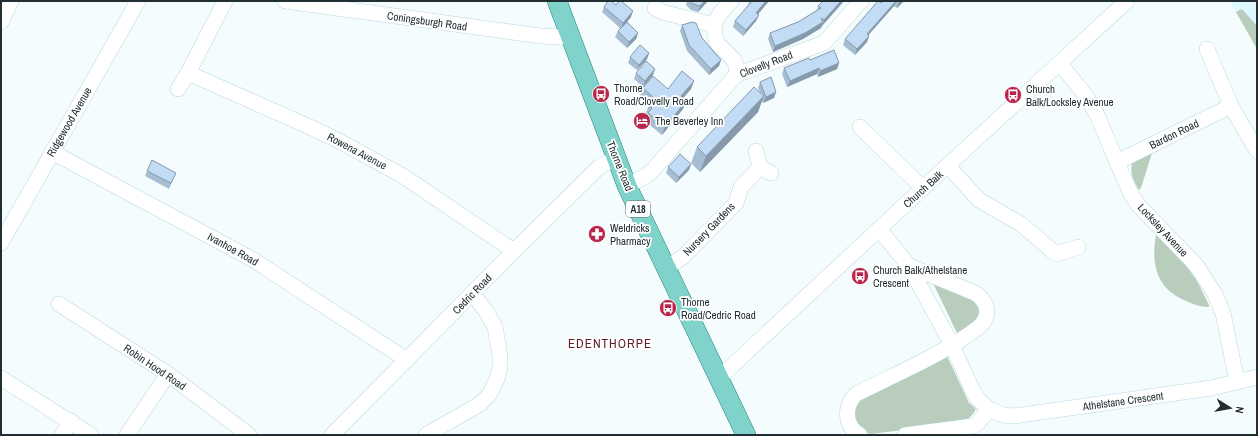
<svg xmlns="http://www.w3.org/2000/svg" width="1258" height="436" viewBox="0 0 1258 436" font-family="'Archivo Narrow',sans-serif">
	<rect width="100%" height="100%" fill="#f5fcfe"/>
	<polygon fill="#def8ff" points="1230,1 1257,1 1257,49 1255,46"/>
	<g fill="#b8cdbc">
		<polygon points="1242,9 1257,26 1257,49 1236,12"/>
		<path d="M1152 153 1141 188 1139 190C1133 180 1130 174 1132 162Z"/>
		<path d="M1156 235H1158L1182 260 1197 281 1209 305V307C1200 307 1192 304 1184 300 1156 288 1151 263 1156 235Z"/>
		<polygon points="931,279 974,297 982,316 962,335 957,333"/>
		<path d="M947 356 969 403 976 409C972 416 968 420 960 423L871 434 863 432 854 425V402Z"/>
	</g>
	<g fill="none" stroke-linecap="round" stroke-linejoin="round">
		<defs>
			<g id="minor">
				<polyline points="285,1 541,36 563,37 569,34"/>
				<polyline points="731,1 719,15 714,25 715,36 718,44 734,60 737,68 736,75"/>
				<polyline points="655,8 662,12 714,25"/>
				<polyline points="1,22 11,1"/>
				<polyline points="1207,49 1231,106 1257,151"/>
				<polyline points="1060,64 1087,97 1098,117 1117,162 1131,194 1139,206 1196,265 1215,294 1223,313 1237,382"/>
				<polyline points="188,73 310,127 341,142 403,176 514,251"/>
				<polyline points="178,89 188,73 225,1"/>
				<polyline points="860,127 923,188"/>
				<polyline points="756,151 760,167 771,173"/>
				<polyline points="52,152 252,259 407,360"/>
				<polyline points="1117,162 1231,106"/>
				<polyline points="948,166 979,200 1021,224 1056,254 1078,247"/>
				<polyline points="627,186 646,176 652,171 736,75 824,43 861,1"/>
				<polyline points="879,229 909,266 952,345 972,389 978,399 989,409 1003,415 1014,416 1211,388 1257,377"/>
				<polyline points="1,243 138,1"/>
				<polyline points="666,268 683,257 736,203 741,187 760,167"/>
				<polyline points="59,304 168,374 249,435"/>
				<polyline points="1,378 91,435"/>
				<polyline points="719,378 923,188 1127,1"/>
				<polyline points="62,435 71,421"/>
				<polyline points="127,435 168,374"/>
				<polyline points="332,435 514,251 599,167 616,158"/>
				<polyline points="426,435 480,404 489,395 497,379 500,367 500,356 495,327 486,311 472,293"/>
				<path d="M860 435C844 426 844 406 856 394 892 376 932 359 965 337 972 332 980 328 984 321 991 310 984 299 975 293L909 266"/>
				<polyline points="905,435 973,426 978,423 989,409"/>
			</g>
			<polyline id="major" points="557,1 627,186 746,435"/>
		</defs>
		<use href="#minor" stroke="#b6d8e0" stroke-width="16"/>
		<use href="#major" stroke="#26867d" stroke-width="20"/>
		<use href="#minor" stroke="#fff" stroke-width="15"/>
		<use href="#major" stroke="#7fd3ca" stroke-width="19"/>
	</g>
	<g fill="#a6bdd2">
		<polygon points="687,1 708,1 698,12 691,10 686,5"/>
		<polygon points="750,1 769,1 758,14 759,15 756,21 743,36 733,27 735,21 749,5 748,4"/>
		<polygon points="844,1 822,26 821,28 803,39 773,52 768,39 770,33 798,22 817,10 818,6"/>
		<polygon points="883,1 904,1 897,8 894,6 868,35 869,36 867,42 855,55 843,45 845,39"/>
		<polygon points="604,7 631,17 627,22 638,33 636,39 627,48 615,37 618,31 620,28 602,12"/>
		<polygon points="682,25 702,38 721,60 719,66 709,75 687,51 680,31"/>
		<polygon points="649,53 647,59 637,70 628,63 630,57"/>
		<polygon points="810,60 839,63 837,69 818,77 817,74 787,87 782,74 784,68"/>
		<polygon points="636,73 653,75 643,87 634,79"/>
		<polygon points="760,82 776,92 774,98 763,103 762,100 758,112 700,172 691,163 697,147 760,92 758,88"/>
		<polygon points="643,88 691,89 683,98 683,109 662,135 645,121 648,115 646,113 649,104 640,96"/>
		<polygon points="691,164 689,170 676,183 666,173 668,167"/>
		<polygon points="147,171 176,173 169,189 145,176"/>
	</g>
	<g fill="#879aab">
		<polygon points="705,1 708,1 698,12 700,6"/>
		<polygon points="766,1 769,1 754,19 756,13"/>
		<polygon points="841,1 844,1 822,26 824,20"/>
		<polygon points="896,1 894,6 864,40 867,34"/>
		<polygon points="900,1 904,1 897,8 899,2"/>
		<polygon points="633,11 631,17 621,29 623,23"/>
		<polygon points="759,15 756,21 743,36 746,30"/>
		<polygon points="823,22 821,28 803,39 773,52 775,46"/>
		<polygon points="638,33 636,39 627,48 629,42"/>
		<polygon points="869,36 867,42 855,55 857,49"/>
		<polygon points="649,53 647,59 637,70 639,65"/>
		<polygon points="721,60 719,66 709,75 711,69"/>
		<polygon points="839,63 837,69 818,77 820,71"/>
		<polygon points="819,68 817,74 787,87 790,81"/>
		<polygon points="655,69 653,75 643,87 645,81"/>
		<polygon points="694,81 691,89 678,104 681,96"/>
		<polygon points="776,92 774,98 763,103 766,97"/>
		<polygon points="764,96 758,112 700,172 706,156"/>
		<polygon points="686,101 683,109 662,135 665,127"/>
		<polygon points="691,164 689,170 676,183 679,177"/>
	</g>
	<g fill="#c1dcf4" stroke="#879aab">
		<polygon points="608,1 611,1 616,5 619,1 621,1 633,11 623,23 604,7"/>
		<polygon points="690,1 705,1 700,6 693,4"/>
		<polygon points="752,1 766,1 756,13 759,15 746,30 735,21"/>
		<polygon points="823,1 841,1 824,20 821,18 823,22 805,33 775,46 770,33 798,22 821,8 818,6"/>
		<polygon points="878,1 881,3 883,1 896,1 867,34 869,36 857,49 845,39"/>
		<polygon points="627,22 638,33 629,42 618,31"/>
		<polygon points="692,22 696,23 702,38 721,60 711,69 689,45 682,25"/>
		<polygon points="640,45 649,53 639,65 630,57"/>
		<polygon points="834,50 839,63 820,71 819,68 790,81 784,68 809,58 810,60"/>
		<polygon points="646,61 655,69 645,81 636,73"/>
		<polygon points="682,71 694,81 681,96 686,101 665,127 648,113 652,108 648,105 654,98 643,88 653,76 668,89"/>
		<polygon points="771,77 776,92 766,97 760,82"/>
		<polygon points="754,87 764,96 706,156 697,147"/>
		<polygon points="680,154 691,164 679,177 668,167"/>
		<polygon points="152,160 176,173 171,183 147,171"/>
	</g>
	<defs>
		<symbol id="bus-disc" viewBox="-11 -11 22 22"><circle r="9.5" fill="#b8274b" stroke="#fff"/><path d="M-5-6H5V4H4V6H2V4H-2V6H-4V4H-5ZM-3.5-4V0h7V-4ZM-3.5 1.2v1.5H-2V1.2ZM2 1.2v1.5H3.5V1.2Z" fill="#fff"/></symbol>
		<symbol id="hotel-disc" viewBox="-11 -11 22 22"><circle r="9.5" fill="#b8274b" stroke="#fff"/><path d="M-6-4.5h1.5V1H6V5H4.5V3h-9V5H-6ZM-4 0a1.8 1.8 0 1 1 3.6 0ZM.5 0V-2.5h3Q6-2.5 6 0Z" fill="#fff"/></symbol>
		<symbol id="pharmacy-disc" viewBox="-11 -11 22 22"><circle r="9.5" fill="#b8274b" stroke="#fff"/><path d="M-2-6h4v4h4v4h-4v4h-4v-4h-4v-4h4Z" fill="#fff"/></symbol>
	</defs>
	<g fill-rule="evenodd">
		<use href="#bus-disc" x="591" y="84" width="20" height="20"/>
		<use href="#bus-disc" x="1003" y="85" width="20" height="20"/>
		<use href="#hotel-disc" x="632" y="111" width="20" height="20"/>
		<use href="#pharmacy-disc" x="587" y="224" width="20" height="20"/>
		<use href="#bus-disc" x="850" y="266" width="20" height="20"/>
		<use href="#bus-disc" x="658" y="298" width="20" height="20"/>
	</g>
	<g text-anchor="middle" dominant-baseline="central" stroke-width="3.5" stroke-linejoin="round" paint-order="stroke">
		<rect fill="#fff" stroke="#646d70" stroke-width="1" x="626" y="201" width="24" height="16" rx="3"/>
		<g font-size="10" font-weight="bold" fill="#212e32">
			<text x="638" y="209">A18</text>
		</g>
		<g font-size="11" fill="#212e32" stroke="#fff">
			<text transform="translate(427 21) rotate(8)">Coningsburgh Road</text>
			<text transform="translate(766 64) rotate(-21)">Clovelly Road</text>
			<text transform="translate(69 122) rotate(-60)">Ridgewood Avenue</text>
			<text transform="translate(1174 134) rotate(-26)">Bardon Road</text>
			<text transform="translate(357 151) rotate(28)">Rowena Avenue</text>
			<text transform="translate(620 166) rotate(68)">Thorne Road</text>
			<text transform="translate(923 189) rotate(-42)">Church Balk</text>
			<text transform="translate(709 229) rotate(-46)">Nursery Gardens</text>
			<text transform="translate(1163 230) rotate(47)">Locksley Avenue</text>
			<text transform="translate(233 249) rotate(29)">Ivanhoe Road</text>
			<text transform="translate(472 294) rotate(-46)">Cedric Road</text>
			<text transform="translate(155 367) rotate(34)">Robin Hood Road</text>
			<text transform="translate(1123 401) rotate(-8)">Athelstane Crescent</text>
		</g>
		<g font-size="11" fill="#212e32" stroke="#fff" text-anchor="start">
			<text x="614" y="88">Thorne<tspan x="614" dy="13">Road/Clovelly Road</tspan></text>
			<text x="1026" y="89">Church<tspan x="1026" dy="13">Balk/Locksley Avenue</tspan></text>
			<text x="655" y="121">The Beverley Inn</text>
			<text x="610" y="228">Weldricks<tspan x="610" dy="13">Pharmacy</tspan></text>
			<text x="873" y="270">Church Balk/Athelstane<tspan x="873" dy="13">Crescent</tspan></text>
			<text x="681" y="302">Thorne<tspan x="681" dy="13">Road/Cedric Road</tspan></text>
		</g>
		<g font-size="13" letter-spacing="1" fill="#621d2a" stroke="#fff">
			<text x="610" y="343">EDENTHORPE</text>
		</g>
	</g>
	<rect width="1258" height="436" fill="none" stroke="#212e32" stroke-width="4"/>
	<g transform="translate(1230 408) rotate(101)" stroke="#ffffff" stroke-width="3" paint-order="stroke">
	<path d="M0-3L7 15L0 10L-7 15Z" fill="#212e32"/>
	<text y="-6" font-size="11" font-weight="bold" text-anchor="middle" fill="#212e32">N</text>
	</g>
</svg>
